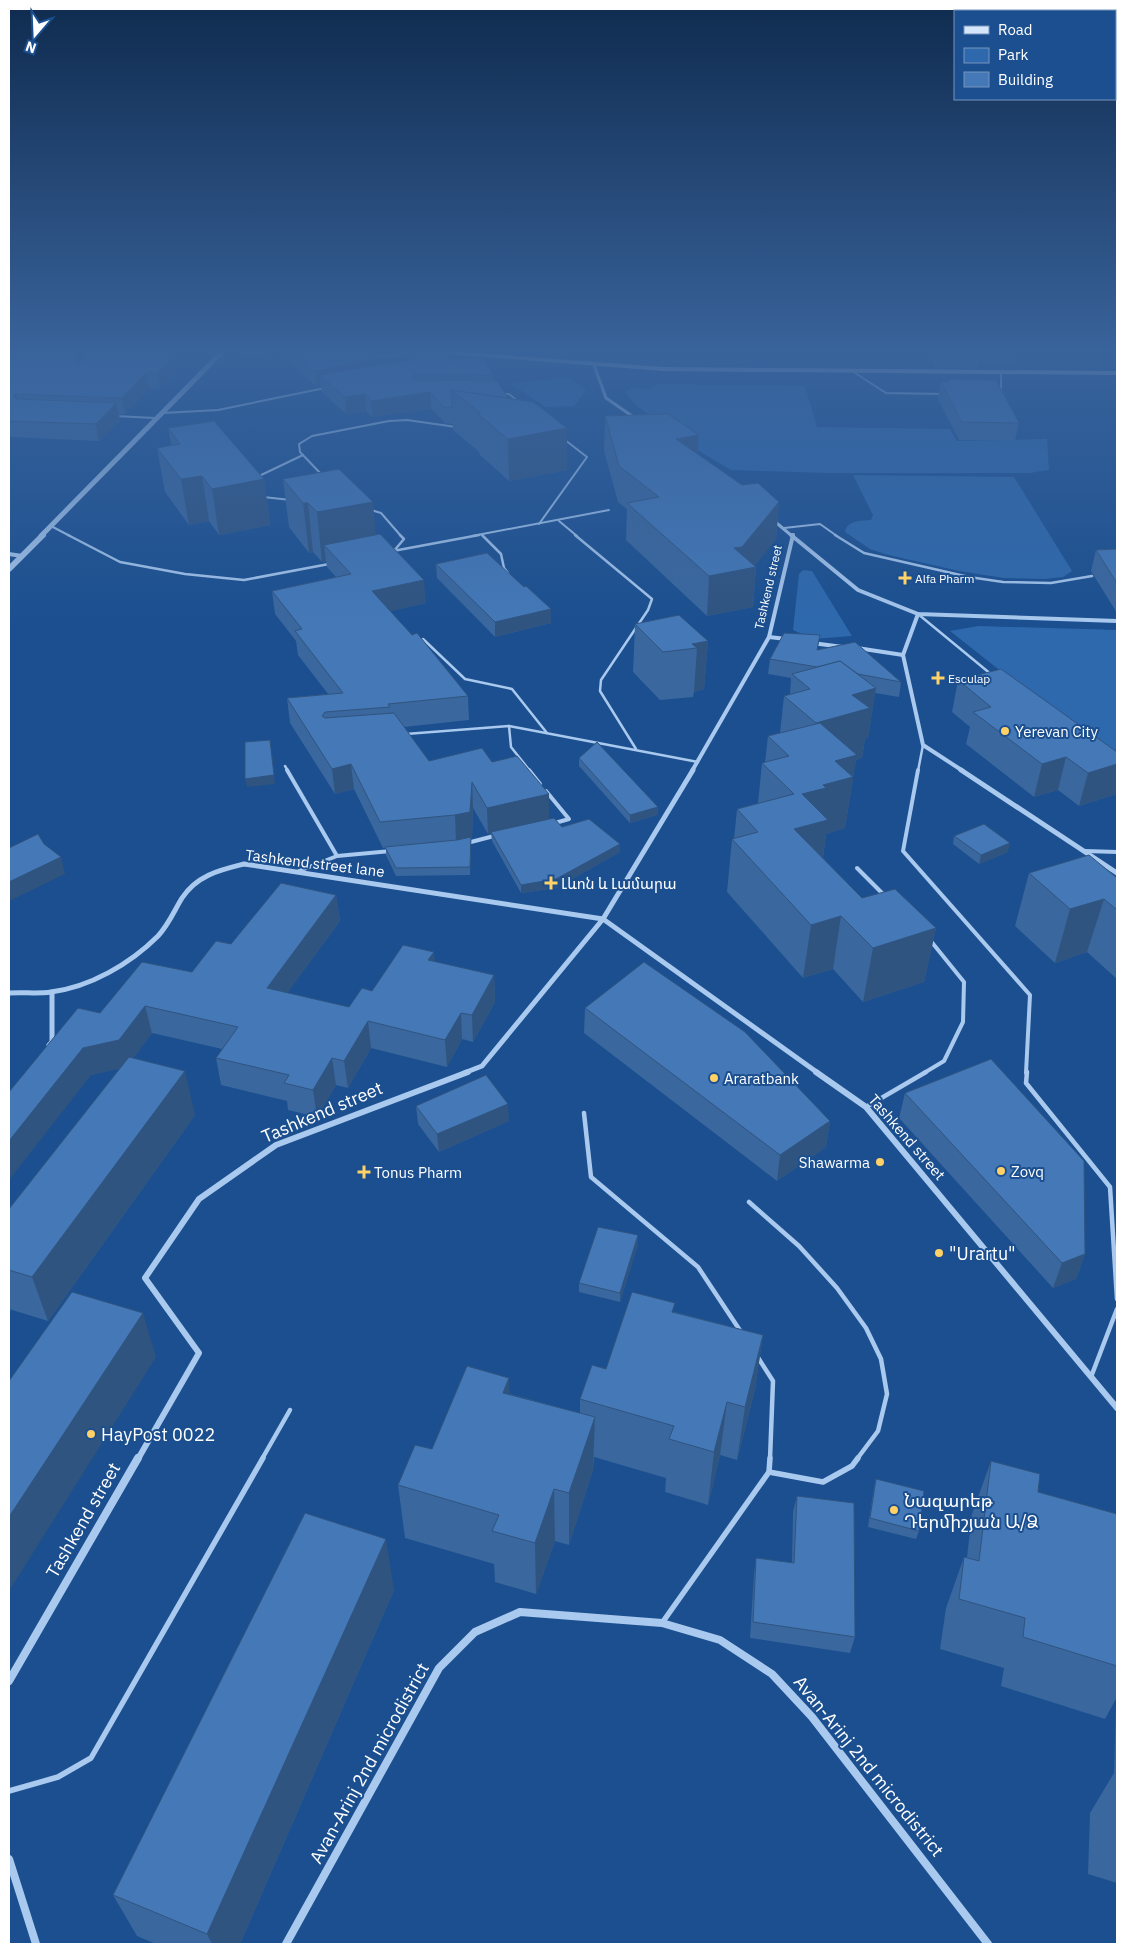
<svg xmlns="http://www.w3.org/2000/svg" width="1126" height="1953" viewBox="0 0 1126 1953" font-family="'IBM Plex Sans','Noto Sans Armenian',sans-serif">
	<rect width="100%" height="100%" fill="#1b4f8f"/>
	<g fill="#2e69ad">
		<polygon points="567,377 586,390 574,406 546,407 511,384"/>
		<polygon points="657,384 805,386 817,427 950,429 957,441 1047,439 1049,470 1029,473 830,473 731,470 699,451 637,406 625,392 632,387 651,389"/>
		<path d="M853 475 1014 477 1072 571 1063 577 1045 579 1004 578 959 571 885 554 870 549 845 532C847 520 861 521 871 520L873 515Z"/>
		<polygon points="803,570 812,571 852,636 813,639 793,630 799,574"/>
		<polygon points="978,626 1117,630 1117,763 950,631"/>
	</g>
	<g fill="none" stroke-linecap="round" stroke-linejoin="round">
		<g stroke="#a9c9ee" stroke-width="2">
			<polyline points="852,371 886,393 943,394"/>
			<polyline points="1001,372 1001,393"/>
			<polyline points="501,394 509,394 519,402"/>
			<polyline points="162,413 218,410 325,388"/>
			<polyline points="115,416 155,418"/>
			<polyline points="322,475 300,452 299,444 312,436 389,421 407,420 456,427"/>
			<polyline points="257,477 303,455"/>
			<polyline points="263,497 291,500"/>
			<polyline points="371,510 381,513 401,536"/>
			<polyline points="559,521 577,536"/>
			<polyline points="539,524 587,457 565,440"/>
			<polyline points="51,526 70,536"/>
			<polyline points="784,528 820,524 837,536"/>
			<polyline points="472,536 609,510"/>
		</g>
		<g stroke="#a9c9ee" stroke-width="2.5">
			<polyline points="68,535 120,562 185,574 244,580 329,564"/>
			<polyline points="482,535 501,554 504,568 508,573"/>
			<polyline points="575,535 652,599 648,610 601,680 600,691 636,749"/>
			<polyline points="835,535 864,553 969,577 1003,582 1051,583 1092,576"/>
			<polyline points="393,551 479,535"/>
			<polyline points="393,552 404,539 400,535"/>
			<polyline points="918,614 992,675"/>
			<polyline points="423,639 465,679 512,689 547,733"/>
			<polyline points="509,726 511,747 530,771"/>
			<polyline points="406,734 509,726 698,762"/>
			<polyline points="285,766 288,771"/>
			<polyline points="918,771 923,745"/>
		</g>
		<g stroke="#a9c9ee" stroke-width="4">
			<polyline points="287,770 337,856"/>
			<polyline points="529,770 540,784"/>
			<polyline points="918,770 903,851 1030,995 1026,1073"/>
			<polyline points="546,791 569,819 555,823"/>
			<polyline points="467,843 494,836"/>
			<polyline points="1085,851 1117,852"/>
			<polyline points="857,868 884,895"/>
			<polyline points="299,871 337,856 391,851"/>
			<polyline points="924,1073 944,1061 963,1022 964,982 930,940"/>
		</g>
		<g stroke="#a9c9ee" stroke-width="4.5">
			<polyline points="1027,1072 1026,1083 1110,1187 1117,1299"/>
			<polyline points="866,1107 926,1072"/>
			<polyline points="584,1113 591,1177 698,1267 741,1332"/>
			<polyline points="749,1202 799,1246 837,1288 866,1328 881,1359 887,1394 878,1431 857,1459"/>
			<polyline points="757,1356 773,1381 770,1459"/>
			<polyline points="1091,1377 1117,1309"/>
			<polyline points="262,1459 290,1410"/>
		</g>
		<g stroke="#a9c9ee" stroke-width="5.5">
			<polyline points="769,1472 823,1482 852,1466 858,1458"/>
			<polyline points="662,1623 769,1472 770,1458"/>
			<polyline points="9,1791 58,1777 91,1758 263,1458"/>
		</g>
		<g stroke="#a9c9ee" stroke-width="3">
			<polyline points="594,365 606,398 635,418"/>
			<polyline points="773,520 792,536"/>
		</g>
		<g stroke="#a9c9ee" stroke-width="4">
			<polyline points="791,535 858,590 918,614 1117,621"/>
			<polyline points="9,554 22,556"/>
			<polyline points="918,614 903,655 923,745 963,771"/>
			<polyline points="769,637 786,639"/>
			<polyline points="812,643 843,647"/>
			<polyline points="857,648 903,655"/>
			<polyline points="692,771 769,637 793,535"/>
		</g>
		<g stroke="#a9c9ee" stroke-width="5">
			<polyline points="961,770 1117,873"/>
			<path d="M9 993C23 992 37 994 51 992 90 987 130 964 158 936 169 924 174 911 182 898 197 875 220 870 244 864L603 919 818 1073"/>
			<polyline points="49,1045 52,1042 52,992"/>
			<polyline points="464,1073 482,1066 603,919 693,770"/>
		</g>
		<g stroke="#a9c9ee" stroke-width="6">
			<polyline points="816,1072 866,1107 1117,1408"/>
			<polyline points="138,1459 199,1353 145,1278 199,1199 276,1145 468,1072"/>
		</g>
		<g stroke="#a9c9ee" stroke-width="8">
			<polyline points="9,1681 138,1458"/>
			<polyline points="9,1859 36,1944"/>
			<polyline points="286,1944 439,1668 475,1632 520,1612 662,1623 720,1640 772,1674 812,1717 988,1944"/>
		</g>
		<polyline stroke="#a9c9ee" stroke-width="5" points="41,536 222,352"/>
		<polyline stroke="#a9c9ee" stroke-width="6" points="9,569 43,535"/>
		<polygon fill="#d6e6fa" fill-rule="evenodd" points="445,352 462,352 663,367 1117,371 1117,375 663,371 448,354"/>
	</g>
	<g fill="#3a679d">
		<polygon points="9,352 195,352 160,389 149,388 125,414 119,414 120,420 99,441 9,437"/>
		<polygon points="200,352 217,352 215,353"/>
		<polygon points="226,352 276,352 270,357 226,354"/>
		<polygon points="279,352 448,352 449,360 493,375 494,381 508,398 567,470 509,481 480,455 479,452 453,430 453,424 445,423 431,408 372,417 366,411 346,414 322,392 321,386 317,387"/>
		<polygon points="930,352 1015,352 1013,362 979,362 978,368 936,368"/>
		<polygon points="948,379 1019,423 1015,440 959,440 938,399 941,382 948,382"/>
		<polygon points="605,416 698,455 742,485 779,502 776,539 754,566 756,567 753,607 707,616 626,540 627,509 618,502 604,451"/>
		<polygon points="168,428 264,479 270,525 219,535 209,521 189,525 165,492 157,448 171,445"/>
		<polygon points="283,479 376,535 426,603 390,611 468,696 469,720 404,727 429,761 492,762 549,794 549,819 562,827 620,844 620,852 556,888 521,893 492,841 491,833 488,834 473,808 472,838 471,838 470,875 396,876 386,855 386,848 383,848 354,789 335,794 290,723 287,698 328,694 298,655 296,641 275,614 272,591 336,577 327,567 326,561 322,562 313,552 309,553 289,527"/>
		<polygon points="1117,549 1117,613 1091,571 1096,550"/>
		<polygon points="436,564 524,587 551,609 551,623 495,637 437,578"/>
		<polygon points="635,624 708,641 704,689 694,692 693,697 660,700 633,672"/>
		<polygon points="818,650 901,682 899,697 875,693 868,738 865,739 862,758 856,760 845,828 826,834 823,859 862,898 936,928 924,982 863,1002 833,969 803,978 727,892 732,839 734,839 737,809 758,803 762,763 765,762 768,736 780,733 784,696 790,694 791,678 768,674 770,659"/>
		<polygon points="958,680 1117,752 1117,794 1079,806 1058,790 1034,797 966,744 970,727 952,712"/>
		<polygon points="579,758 658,807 657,815 630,823 579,766"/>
		<polygon points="954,836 1008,852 979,864 953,844"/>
		<polygon points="1029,873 1117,878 1117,979 1087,952 1055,963 1015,926"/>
		<polygon points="336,895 340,921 287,993 349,1007 372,991 434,952 434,962 494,975 495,1002 473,1042 462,1039 447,1067 371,1048 348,1088 336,1085 317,1117 288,1110 287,1101 221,1085 216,1058 222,1049 152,1033 133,1058 195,1115 48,1321 9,1309 9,1209 120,1068 91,1075 100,1013 192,972 231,944"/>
		<polygon points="585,1008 830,1121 826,1147 777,1181 584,1033"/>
		<polygon points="905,1093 1085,1254 1076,1279 1053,1288 899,1118"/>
		<polygon points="416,1106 509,1121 439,1152 418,1124"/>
		<polygon points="638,1235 638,1244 620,1302 579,1292 579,1283"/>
		<polygon points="675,1312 763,1335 755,1389 737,1460 720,1455 708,1505 665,1492 666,1478 594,1457 593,1470 569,1545 555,1541 536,1594 495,1582 494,1564 405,1538 398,1485 432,1449 510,1394 580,1413 580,1399 606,1369"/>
		<polygon points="991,1461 1038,1492 1117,1514 1117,1697 1105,1719 1001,1686 1004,1668 940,1649 946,1608 964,1557 967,1557 972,1514"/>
		<polygon points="876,1479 919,1531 916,1539 868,1527 874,1487"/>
		<polygon points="797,1496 855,1637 850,1653 750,1638 754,1574 756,1558 792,1563 793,1512"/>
		<polygon points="394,1590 240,1944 156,1944 137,1936 113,1895"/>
		<polygon points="1117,1703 1117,1883 1088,1874 1090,1813 1114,1773 1116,1705"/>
	</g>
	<g fill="#305480">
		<polygon points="79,352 91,352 78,377 74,361"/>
		<polygon points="178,352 195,352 160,389 157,373"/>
		<polygon points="270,352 276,352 270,357"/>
		<polygon points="410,356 411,371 320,375 321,386 317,387 315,371 362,361"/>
		<polygon points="147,372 149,388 125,414 122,398"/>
		<polygon points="430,392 431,408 372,417 371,401"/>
		<polygon points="16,394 20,410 13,396"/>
		<polygon points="365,394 366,411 346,414 345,397"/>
		<polygon points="116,403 120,420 99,441 96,424"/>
		<polygon points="567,428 567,470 509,481 508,439"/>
		<polygon points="699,435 697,470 676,439"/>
		<polygon points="202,476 209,521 189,525 181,479"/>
		<polygon points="264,479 270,525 219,535 212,489"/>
		<polygon points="373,502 377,551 324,545 326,561 322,562 317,512"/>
		<polygon points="779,502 776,539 753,568 756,567 753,607 707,616 709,576 734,548"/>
		<polygon points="303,503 308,503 313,552 309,553"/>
		<polygon points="424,580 426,603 375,615 372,591"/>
		<polygon points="551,609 551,623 495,637 495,622"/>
		<polygon points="708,641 704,689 694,692 697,648 692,644"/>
		<polygon points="876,688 868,738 865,739 862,758 856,760 845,828 826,834 821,872 794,829 816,723 852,695"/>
		<polygon points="270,740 275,784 247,787 245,779"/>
		<polygon points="1066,757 1058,790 1034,797 1042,764"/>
		<polygon points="351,764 354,789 335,794 332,769"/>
		<polygon points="1117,764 1117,794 1079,806 1088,773"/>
		<polygon points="472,782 473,808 472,838 471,838 470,875 470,867 456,841 455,815"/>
		<polygon points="549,794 549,820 488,834 487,808"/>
		<polygon points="658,807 657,815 630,823 630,815"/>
		<polygon points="1010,843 1008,852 979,864 981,855"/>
		<polygon points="620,844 620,852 556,888 521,893 521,885"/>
		<polygon points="61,857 65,874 9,901 9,882"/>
		<polygon points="336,895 340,921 271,1015 267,988"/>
		<polygon points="1104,899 1087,952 1055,963 1070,909"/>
		<polygon points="841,916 833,969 803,978 811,925"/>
		<polygon points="936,928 924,982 863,1002 873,948"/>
		<polygon points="434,952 436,978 428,960"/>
		<polygon points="494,975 495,1002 473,1042 472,1015"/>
		<polygon points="145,1006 152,1033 127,1067 91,1075 9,1180 9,1141 83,1048"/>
		<polygon points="461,1013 462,1039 447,1067 445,1040"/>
		<polygon points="368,1021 371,1048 348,1088 344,1061"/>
		<polygon points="332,1058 336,1085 317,1117 313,1090"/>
		<polygon points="185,1071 195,1115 48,1321 32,1277"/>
		<polygon points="508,1104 509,1121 439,1152 437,1134"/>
		<polygon points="830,1121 826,1147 777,1181 780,1155"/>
		<polygon points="638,1235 638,1244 620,1302 620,1293"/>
		<polygon points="1085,1254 1076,1279 1053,1288 1062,1263"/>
		<polygon points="143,1313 156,1357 9,1591 9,1517"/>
		<polygon points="763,1335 755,1389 737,1460 745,1407"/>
		<polygon points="509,1378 511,1432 503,1393"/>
		<polygon points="727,1402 720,1455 708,1505 714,1452"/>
		<polygon points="595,1417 593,1470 569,1545 569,1493"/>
		<polygon points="554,1489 555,1541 536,1594 535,1543"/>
		<polygon points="386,1539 394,1590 240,1944 212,1944 207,1934"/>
	</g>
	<g fill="#4478b7" stroke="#305480">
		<polygon points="12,352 79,352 74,361 76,365 79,364 86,352 178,352 157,373 147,372 122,398 16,394 13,396 16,399 116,403 96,424 9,421 9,354"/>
		<polygon points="294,352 448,352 449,360 483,357 493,375 414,374 411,378 414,380 497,381 508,398 451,390 452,408 444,407 430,392 371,401 365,394 345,397 320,375 363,367 409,361 412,358 410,356 362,361 315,371"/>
		<polygon points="936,352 977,352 980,357 938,357"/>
		<polygon points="948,379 996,380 1019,423 962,422 941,382 949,382"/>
		<polygon points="451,390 533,402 567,428 508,439 478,414 481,413"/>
		<polygon points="668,414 699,435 676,439 742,485 758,483 779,502 742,547 734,548 756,567 709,576 627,503 659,497 619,466 605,416"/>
		<polygon points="214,421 264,479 212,489 202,476 181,479 157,448 180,444 168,428"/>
		<polygon points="339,469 373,502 317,512 308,503 303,503 283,479"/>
		<polygon points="380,534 424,580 372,591 412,635 417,633 468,696 388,704 390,707 325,712 322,716 325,718 394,713 429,761 482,748 492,762 517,756 549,794 487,808 472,782 470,812 455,815 380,822 351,764 332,769 287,698 343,693 295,631 302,629 272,591 351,574 324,545"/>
		<polygon points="1117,549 1117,583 1096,550"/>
		<polygon points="487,553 524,587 526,586 551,609 495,622 436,564"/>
		<polygon points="679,615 708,641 692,644 697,648 663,652 635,624"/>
		<polygon points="784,633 820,635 817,650 855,642 901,682 858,674 840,661 817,667 770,659"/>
		<polygon points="840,661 876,688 852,695 870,708 816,723 784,696 810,689 792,674"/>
		<polygon points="1001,669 1117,752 1117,764 1088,773 1066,757 1042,764 973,712 991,707 958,680"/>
		<polygon points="820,723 857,755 835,761 853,777 823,785 826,788 802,794 828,820 794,829 862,898 895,889 936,928 873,948 841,916 811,925 732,839 758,832 737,809 794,794 762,763 789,756 768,736"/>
		<polygon points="270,740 274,775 245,779 245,742"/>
		<polygon points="597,742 658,807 630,815 579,758"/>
		<polygon points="554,818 562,827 589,819 620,844 556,879 521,885 491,832"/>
		<polygon points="984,824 1010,843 981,855 954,836"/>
		<polygon points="38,834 44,844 61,857 9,882 9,848"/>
		<polygon points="471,837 470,867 396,868 385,847 457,840"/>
		<polygon points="1089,855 1117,878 1117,910 1104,899 1070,909 1029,873"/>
		<polygon points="281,883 336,895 267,988 349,1007 362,988 372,991 403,945 434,952 428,960 494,975 472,1015 461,1013 445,1040 368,1021 344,1061 332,1058 313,1090 284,1083 289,1075 216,1058 238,1027 145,1006 119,1040 83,1048 9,1141 9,1092 78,1008 100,1013 142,962 192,972 216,941 231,944"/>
		<polygon points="644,962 745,1032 830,1121 780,1155 585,1008"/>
		<polygon points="129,1057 185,1071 32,1277 9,1270 9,1209"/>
		<polygon points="991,1059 1084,1161 1085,1254 1062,1263 905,1093"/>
		<polygon points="486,1075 508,1104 437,1134 416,1106"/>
		<polygon points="598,1227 638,1235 620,1293 579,1283"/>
		<polygon points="72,1292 143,1313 9,1517 9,1381"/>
		<polygon points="632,1292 675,1303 672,1312 763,1335 745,1407 727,1402 714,1452 669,1439 674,1426 580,1399 592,1365 606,1369"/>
		<polygon points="467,1366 509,1378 503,1393 595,1417 569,1493 554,1489 535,1543 492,1531 499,1515 398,1485 415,1445 432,1449"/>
		<polygon points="991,1461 1040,1474 1038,1492 1117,1514 1117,1666 1023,1637 1025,1618 959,1599 964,1557 979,1561"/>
		<polygon points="876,1479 924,1491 919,1531 870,1518"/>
		<polygon points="797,1496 854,1503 855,1637 753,1622 756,1558 794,1563"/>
		<polygon points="305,1513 386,1539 207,1934 113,1895"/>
	</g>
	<linearGradient id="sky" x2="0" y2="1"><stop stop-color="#0f2b4f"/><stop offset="0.56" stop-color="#39639b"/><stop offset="1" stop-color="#39639b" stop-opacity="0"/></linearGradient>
	<rect width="1126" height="625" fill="url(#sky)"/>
	<g fill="#ffd166" stroke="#1b4f8f" stroke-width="2">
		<path d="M902.5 570.5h5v5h5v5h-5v5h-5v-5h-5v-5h5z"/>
		<path d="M935.5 670.5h5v5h5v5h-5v5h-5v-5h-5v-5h5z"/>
		<circle cx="1005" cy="731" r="5"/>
		<path d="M548.5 875.5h5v5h5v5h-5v5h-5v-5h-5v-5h5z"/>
		<circle cx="714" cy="1078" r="5"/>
		<circle cx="880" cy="1162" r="5"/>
		<circle cx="1001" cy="1171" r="5"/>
		<path d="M361.5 1164.5h5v5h5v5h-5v5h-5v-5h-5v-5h5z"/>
		<circle cx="939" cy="1253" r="5"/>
		<circle cx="91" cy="1434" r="5"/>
		<circle cx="894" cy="1510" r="5"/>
	</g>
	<g text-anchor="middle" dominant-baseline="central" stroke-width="4" stroke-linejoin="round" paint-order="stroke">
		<g font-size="12" fill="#fff" stroke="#1b4f8f" text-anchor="start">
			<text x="915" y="578">Alfa Pharm</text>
			<text x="948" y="678">Esculap</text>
		</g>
		<g font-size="12" fill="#fff" stroke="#1b4f8f">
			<text transform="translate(768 587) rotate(-77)">Tashkend street</text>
		</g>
		<g font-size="15" fill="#fff" stroke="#1b4f8f" text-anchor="start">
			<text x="1015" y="731">Yerevan City</text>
			<text x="561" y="883">Լևոն և Լամարա</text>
			<text x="724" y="1078">Araratbank</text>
			<text x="870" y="1162" text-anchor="end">Shawarma</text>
			<text x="1011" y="1171">Zovq</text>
			<text x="374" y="1172">Tonus Pharm</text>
		</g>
		<g font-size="15" fill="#fff" stroke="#1b4f8f">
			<text transform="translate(315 863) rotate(7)">Tashkend street lane</text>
			<text transform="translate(907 1137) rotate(49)">Tashkend street</text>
		</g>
		<g font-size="18" fill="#fff" stroke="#1b4f8f">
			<text transform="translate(322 1112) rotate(-23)">Tashkend street</text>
			<text transform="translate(83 1520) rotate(-60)">Tashkend street</text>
			<text transform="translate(369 1763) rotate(-61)">Avan-Arinj 2nd microdistrict</text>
			<text transform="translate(869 1766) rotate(51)">Avan-Arinj 2nd microdistrict</text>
		</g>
		<g font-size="18" fill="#fff" stroke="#1b4f8f" text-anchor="start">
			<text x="949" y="1253">"Urartu"</text>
			<text x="101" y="1434">HayPost 0022</text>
			<text x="904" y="1500">Նազարեթ<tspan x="904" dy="21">Դերմիշյան Ա/Ձ</tspan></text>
		</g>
	</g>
	<rect width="1126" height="1953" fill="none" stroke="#ffffff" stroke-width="20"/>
	<rect x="954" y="10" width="162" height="90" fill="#1b4f8f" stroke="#7695bc"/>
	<rect x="964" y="26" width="25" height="8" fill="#d6e6fa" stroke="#7695bc"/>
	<text x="998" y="35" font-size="15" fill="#ffffff">Road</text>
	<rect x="964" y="48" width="25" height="15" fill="#2e69ad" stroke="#7695bc"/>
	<text x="998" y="60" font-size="15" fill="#ffffff">Park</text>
	<rect x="964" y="72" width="25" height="15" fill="#4478b7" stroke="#7695bc"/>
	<text x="998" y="85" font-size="15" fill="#ffffff">Building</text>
	<g transform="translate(35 35) rotate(199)" stroke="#1b4f8f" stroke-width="4" paint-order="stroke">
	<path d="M0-4L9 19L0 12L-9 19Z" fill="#ffffff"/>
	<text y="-8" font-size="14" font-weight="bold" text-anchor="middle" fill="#ffffff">N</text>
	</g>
</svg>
